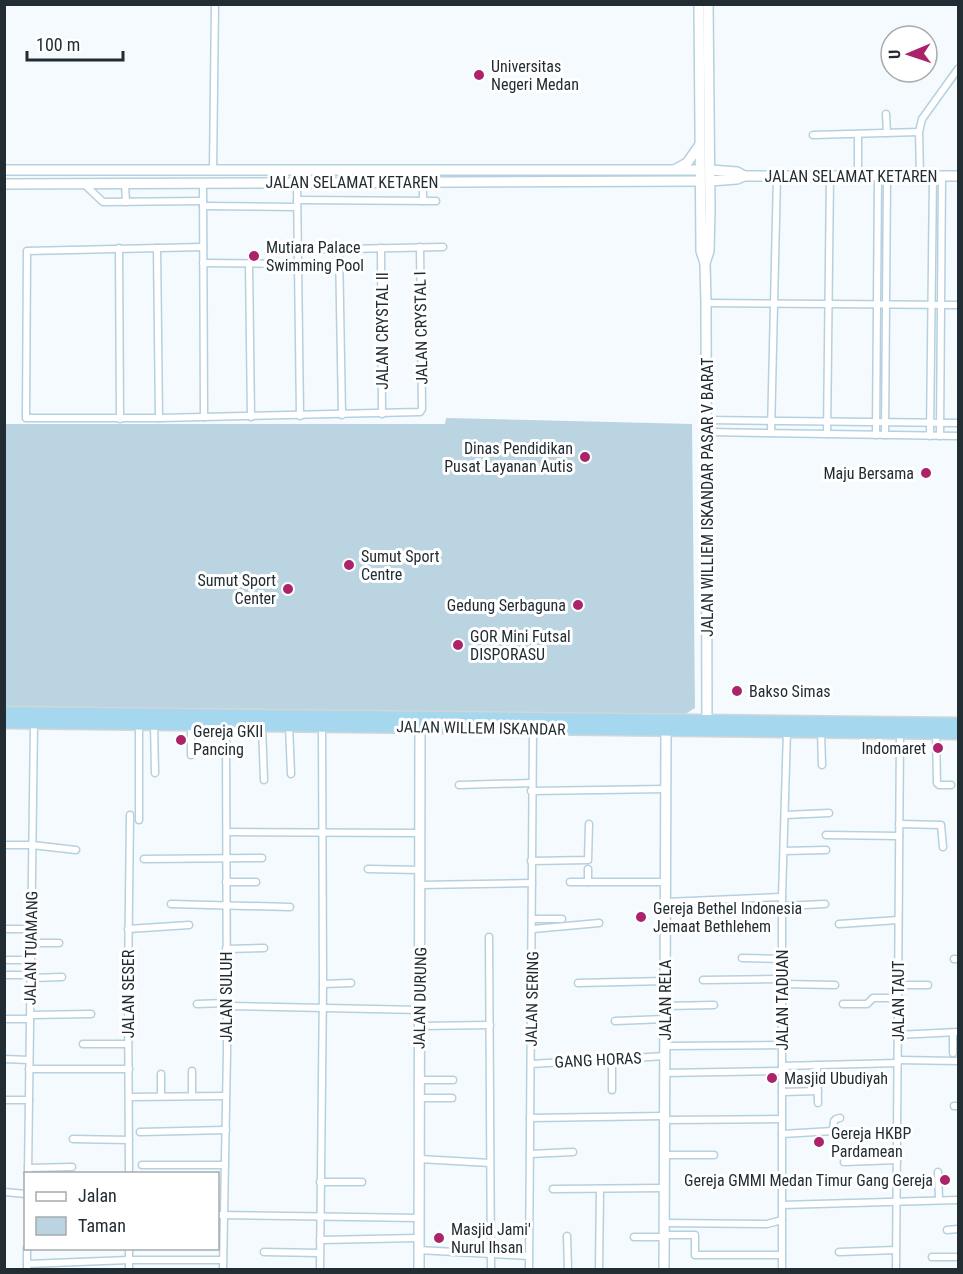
<svg xmlns="http://www.w3.org/2000/svg" width="963" height="1274" viewBox="0 0 963 1274" font-family="'Roboto Condensed',sans-serif">
	<rect width="100%" height="100%" fill="#f4fafd"/>
	<polygon fill="#bbd4e1" points="446,418 692,424 695,708 684,715 5,706 5,424 445,424"/>
	<g fill="none" stroke-linecap="round" stroke-linejoin="round">
		<defs>
			<g id="street">
				<polyline points="886,114 887,133"/>
				<polyline points="813,135 919,132"/>
				<polyline points="213,170 215,4"/>
				<polyline points="858,176 858,134"/>
				<polyline points="920,176 919,132 922,119 958,69"/>
				<polyline points="423,182 423,201"/>
				<polyline points="203,183 204,417"/>
				<polyline points="84,184 103,202 203,201"/>
				<polyline points="125,184 126,202"/>
				<polyline points="297,200 436,201"/>
				<polyline points="203,206 297,207"/>
				<polyline points="203,247 27,251 26,418 159,418 420,412 422,409 420,247"/>
				<polyline points="119,248 120,419"/>
				<polyline points="157,248 159,418"/>
				<polyline points="381,248 382,414"/>
				<polyline points="339,249 342,415"/>
				<polyline points="298,250 443,247"/>
				<polyline points="203,263 298,264 297,183"/>
				<polyline points="249,264 251,417"/>
				<polyline points="298,264 300,416"/>
				<polyline points="706,303 958,305"/>
				<polyline points="707,420 958,423"/>
				<polyline points="707,432 958,436"/>
				<polyline points="771,433 777,176"/>
				<polyline points="827,434 830,176"/>
				<polyline points="876,435 878,176"/>
				<polyline points="885,435 887,176"/>
				<polyline points="930,436 933,176"/>
				<polyline points="940,436 942,176"/>
				<polyline points="139,723 139,820"/>
				<polyline points="154,723 155,773"/>
				<polyline points="191,724 191,755"/>
				<polyline points="262,725 264,780"/>
				<polyline points="289,725 291,774"/>
				<polyline points="821,732 822,765"/>
				<polyline points="936,733 937,783 939,785 951,785"/>
				<polyline points="459,785 531,783"/>
				<polyline points="531,791 666,789"/>
				<polyline points="785,815 829,813"/>
				<polyline points="899,824 941,825 943,847"/>
				<polyline points="227,832 420,833"/>
				<polyline points="826,835 899,836"/>
				<polyline points="4,845 32,845 76,850"/>
				<polyline points="784,851 826,850"/>
				<polyline points="144,859 262,858"/>
				<polyline points="531,861 588,860 589,824"/>
				<polyline points="368,869 421,870"/>
				<polyline points="226,882 256,882"/>
				<polyline points="570,882 666,882"/>
				<polyline points="588,882 588,869"/>
				<polyline points="420,885 532,883"/>
				<polyline points="666,902 782,897"/>
				<polyline points="171,904 290,907"/>
				<polyline points="782,906 825,904"/>
				<polyline points="533,919 562,919"/>
				<polyline points="839,924 898,920"/>
				<polyline points="4,929 31,929"/>
				<polyline points="128,929 189,925"/>
				<polyline points="533,929 599,923"/>
				<polyline points="489,937 491,1270"/>
				<polyline points="31,943 59,943"/>
				<polyline points="226,949 264,948"/>
				<polyline points="742,958 782,959"/>
				<polyline points="954,959 958,959"/>
				<polyline points="4,960 31,960"/>
				<polyline points="4,975 31,975"/>
				<polyline points="31,978 62,977"/>
				<polyline points="703,980 782,979"/>
				<polyline points="578,983 665,981"/>
				<polyline points="323,984 351,983"/>
				<polyline points="782,984 835,985"/>
				<polyline points="897,985 928,985"/>
				<polyline points="197,1004 227,1003"/>
				<polyline points="843,1004 867,1004 873,998 898,998"/>
				<polyline points="227,1006 420,1010"/>
				<polyline points="665,1006 714,1005"/>
				<polyline points="30,1015 91,1014"/>
				<polyline points="4,1019 30,1019"/>
				<polyline points="615,1021 665,1019"/>
				<polyline points="420,1026 490,1025"/>
				<polyline points="897,1035 958,1032"/>
				<polyline points="83,1044 128,1044"/>
				<polyline points="665,1046 782,1045"/>
				<polyline points="953,1053 953,1033"/>
				<polyline points="4,1059 29,1060"/>
				<polyline points="612,1060 612,1090"/>
				<polyline points="898,1060 958,1061"/>
				<polyline points="531,1064 665,1056"/>
				<polyline points="817,1065 818,1103"/>
				<polyline points="782,1066 898,1063"/>
				<polyline points="29,1069 129,1069"/>
				<polyline points="665,1073 782,1071"/>
				<polyline points="419,1080 453,1080"/>
				<polyline points="782,1092 818,1091"/>
				<polyline points="161,1096 161,1074"/>
				<polyline points="192,1096 192,1071"/>
				<polyline points="129,1097 226,1096"/>
				<polyline points="419,1098 452,1098"/>
				<polyline points="4,1100 29,1100"/>
				<polyline points="954,1106 958,1106"/>
				<polyline points="530,1118 665,1116"/>
				<polyline points="665,1120 781,1119"/>
				<polyline points="140,1132 226,1130"/>
				<polyline points="782,1134 833,1131 834,1121 836,1119 840,1118"/>
				<polyline points="73,1139 129,1140"/>
				<polyline points="530,1154 573,1152"/>
				<polyline points="665,1155 714,1155"/>
				<polyline points="419,1159 490,1163"/>
				<polyline points="844,1162 897,1160"/>
				<polyline points="142,1165 225,1165"/>
				<polyline points="28,1168 72,1167"/>
				<polyline points="938,1172 939,1199"/>
				<polyline points="28,1174 34,723"/>
				<polyline points="129,1174 128,983 130,815"/>
				<polyline points="320,1182 362,1182"/>
				<polyline points="553,1189 664,1188"/>
				<polyline points="4,1192 26,1194"/>
				<polyline points="782,1205 958,1200"/>
				<polyline points="218,1215 418,1218"/>
				<polyline points="664,1223 767,1224 782,1220"/>
				<polyline points="947,1230 958,1229"/>
				<polyline points="664,1235 695,1235 695,1255 782,1255"/>
				<polyline points="567,1236 568,1270"/>
				<polyline points="634,1237 664,1237"/>
				<polyline points="320,1240 418,1238"/>
				<polyline points="418,1250 529,1256"/>
				<polyline points="264,1252 320,1253"/>
				<polyline points="839,1252 896,1250"/>
				<polyline points="932,1257 958,1257"/>
				<polyline points="27,1264 129,1260 223,1260"/>
				<polyline points="27,1270 27,1248"/>
				<polyline points="129,1270 129,1248"/>
				<polyline points="223,1270 227,1051 226,725"/>
				<polyline points="320,1270 323,984 322,726"/>
				<polyline points="529,1270 533,728"/>
				<polyline points="599,1270 600,1189"/>
				<polyline points="782,1270 782,897 787,731"/>
				<polyline points="896,1270 900,733"/>
			</g>
			<g id="secondary">
				<polyline points="699,4 701,251 705,263 706,303 707,727"/>
				<polyline points="676,169 687,163 699,146"/>
				<polyline points="4,170 700,170"/>
				<polyline points="710,170 737,172 744,176"/>
				<polyline points="710,181 737,179 744,176 958,176"/>
				<polyline points="4,184 700,181"/>
				<polyline points="705,263 709,251 710,210 708,4"/>
				<polyline points="419,1270 420,727"/>
				<polyline points="664,1270 666,730"/>
			</g>
			<g id="highway">
				<polyline points="4,713 958,724"/>
				<polyline points="4,722 958,733"/>
			</g>
		</defs>
		<use href="#street" stroke="#b5d1e0" stroke-width="9"/>
		<use href="#secondary" stroke="#b5d1e0" stroke-width="12"/>
		<use href="#highway" stroke="#d3d5d6" stroke-width="15"/>
		<use href="#street" stroke="#fff" stroke-width="6"/>
		<use href="#secondary" stroke="#fff" stroke-width="9"/>
		<use href="#highway" stroke="#a5d7ef" stroke-width="12"/>
	</g>
	<g fill="#ab246a" stroke="#fff" stroke-width="2">
		<circle cx="479" cy="75" r="6"/>
		<circle cx="254" cy="256" r="6"/>
		<circle cx="585" cy="457" r="6"/>
		<circle cx="926" cy="473" r="6"/>
		<circle cx="349" cy="565" r="6"/>
		<circle cx="288" cy="589" r="6"/>
		<circle cx="578" cy="605" r="6"/>
		<circle cx="458" cy="645" r="6"/>
		<circle cx="737" cy="691" r="6"/>
		<circle cx="181" cy="740" r="6"/>
		<circle cx="938" cy="748" r="6"/>
		<circle cx="641" cy="917" r="6"/>
		<circle cx="772" cy="1078" r="6"/>
		<circle cx="819" cy="1142" r="6"/>
		<circle cx="945" cy="1180" r="6"/>
		<circle cx="439" cy="1238" r="6"/>
	</g>
	<g text-anchor="middle" dominant-baseline="central" stroke-width="6" stroke-linejoin="round" paint-order="stroke">
		<g font-size="16" fill="#222d33" stroke="#fff" text-anchor="start">
			<text x="491" y="66">Universitas<tspan x="491" dy="18">Negeri Medan</tspan></text>
			<text x="266" y="247">Mutiara Palace<tspan x="266" dy="18">Swimming Pool</tspan></text>
			<text x="573" y="448" text-anchor="end">Dinas Pendidikan<tspan x="573" dy="18">Pusat Layanan Autis</tspan></text>
			<text x="914" y="473" text-anchor="end">Maju Bersama</text>
			<text x="361" y="556">Sumut Sport<tspan x="361" dy="18">Centre</tspan></text>
			<text x="276" y="580" text-anchor="end">Sumut Sport<tspan x="276" dy="18">Center</tspan></text>
			<text x="566" y="605" text-anchor="end">Gedung Serbaguna</text>
			<text x="470" y="636">GOR Mini Futsal<tspan x="470" dy="18">DISPORASU</tspan></text>
			<text x="749" y="691">Bakso Simas</text>
			<text x="193" y="731">Gereja GKII<tspan x="193" dy="18">Pancing</tspan></text>
			<text x="926" y="748" text-anchor="end">Indomaret</text>
			<text x="653" y="908">Gereja Bethel Indonesia<tspan x="653" dy="18">Jemaat Bethlehem</tspan></text>
			<text x="784" y="1078">Masjid Ubudiyah</text>
			<text x="831" y="1133">Gereja HKBP<tspan x="831" dy="18">Pardamean</tspan></text>
			<text x="933" y="1180" text-anchor="end">Gereja GMMI Medan Timur Gang Gereja</text>
			<text x="451" y="1229">Masjid Jami'<tspan x="451" dy="18">Nurul Ihsan</tspan></text>
		</g>
		<g font-size="16" fill="#222d33" stroke="#fff">
			<text x="851" y="176">JALAN SELAMAT KETAREN</text>
			<text x="352" y="182">JALAN SELAMAT KETAREN</text>
			<text transform="translate(421 328) rotate(-91)">JALAN CRYSTAL I</text>
			<text transform="translate(382 331) rotate(-90)">JALAN CRYSTAL II</text>
			<text transform="translate(707 497) rotate(-90)">JALAN WILLIEM ISKANDAR PASAR V BARAT</text>
			<text transform="translate(481 728) rotate(1)">JALAN WILLEM ISKANDAR</text>
			<text transform="translate(31 948) rotate(-89)">JALAN TUAMANG</text>
			<text transform="translate(128 994) rotate(-90)">JALAN SESER</text>
			<text transform="translate(226 997) rotate(-90)">JALAN SULUH</text>
			<text transform="translate(420 998) rotate(-89)">JALAN DURUNG</text>
			<text transform="translate(532 999) rotate(-89)">JALAN SERING</text>
			<text transform="translate(665 1000) rotate(-90)">JALAN RELA</text>
			<text transform="translate(782 1000) rotate(-90)">JALAN TADUAN</text>
			<text transform="translate(898 1001) rotate(-90)">JALAN TAUT</text>
			<text transform="translate(598 1060) rotate(-3)">GANG HORAS</text>
		</g>
	</g>
	<rect width="963" height="1274" fill="none" stroke="#222d33" stroke-width="12"/>
	<rect x="24" y="1172" width="195" height="78" fill="#ffffff" stroke="#a7abad" stroke-width="1.5"/>
	<rect x="36" y="1192" width="30" height="9" fill="#ffffff" stroke="#a7abad" stroke-width="1.5"/>
	<text x="78" y="1202" font-size="18" fill="#222d33">Jalan</text>
	<rect x="36" y="1217" width="30" height="18" fill="#bbd4e1" stroke="#a7abad" stroke-width="1.5"/>
	<text x="78" y="1232" font-size="18" fill="#222d33">Taman</text>
	<g transform="translate(909 54) rotate(268)"><circle r="28" fill="#ffffff" stroke="#a7abad" stroke-width="1.5"/>
	<path d="M0-4.5L10 22L0 15L-10 22Z" fill="#ab246a"/>
	<text y="-9" font-size="16" font-weight="bold" text-anchor="middle" fill="#222d33">U</text>
	</g>
	<path d="M27 51v9h96v-9" fill="none" stroke="#222d33" stroke-width="3"/>
	<text x="36" y="51" font-size="18" fill="#222d33" stroke="#ffffff" stroke-width="4.5" paint-order="stroke">100 m</text>
</svg>
